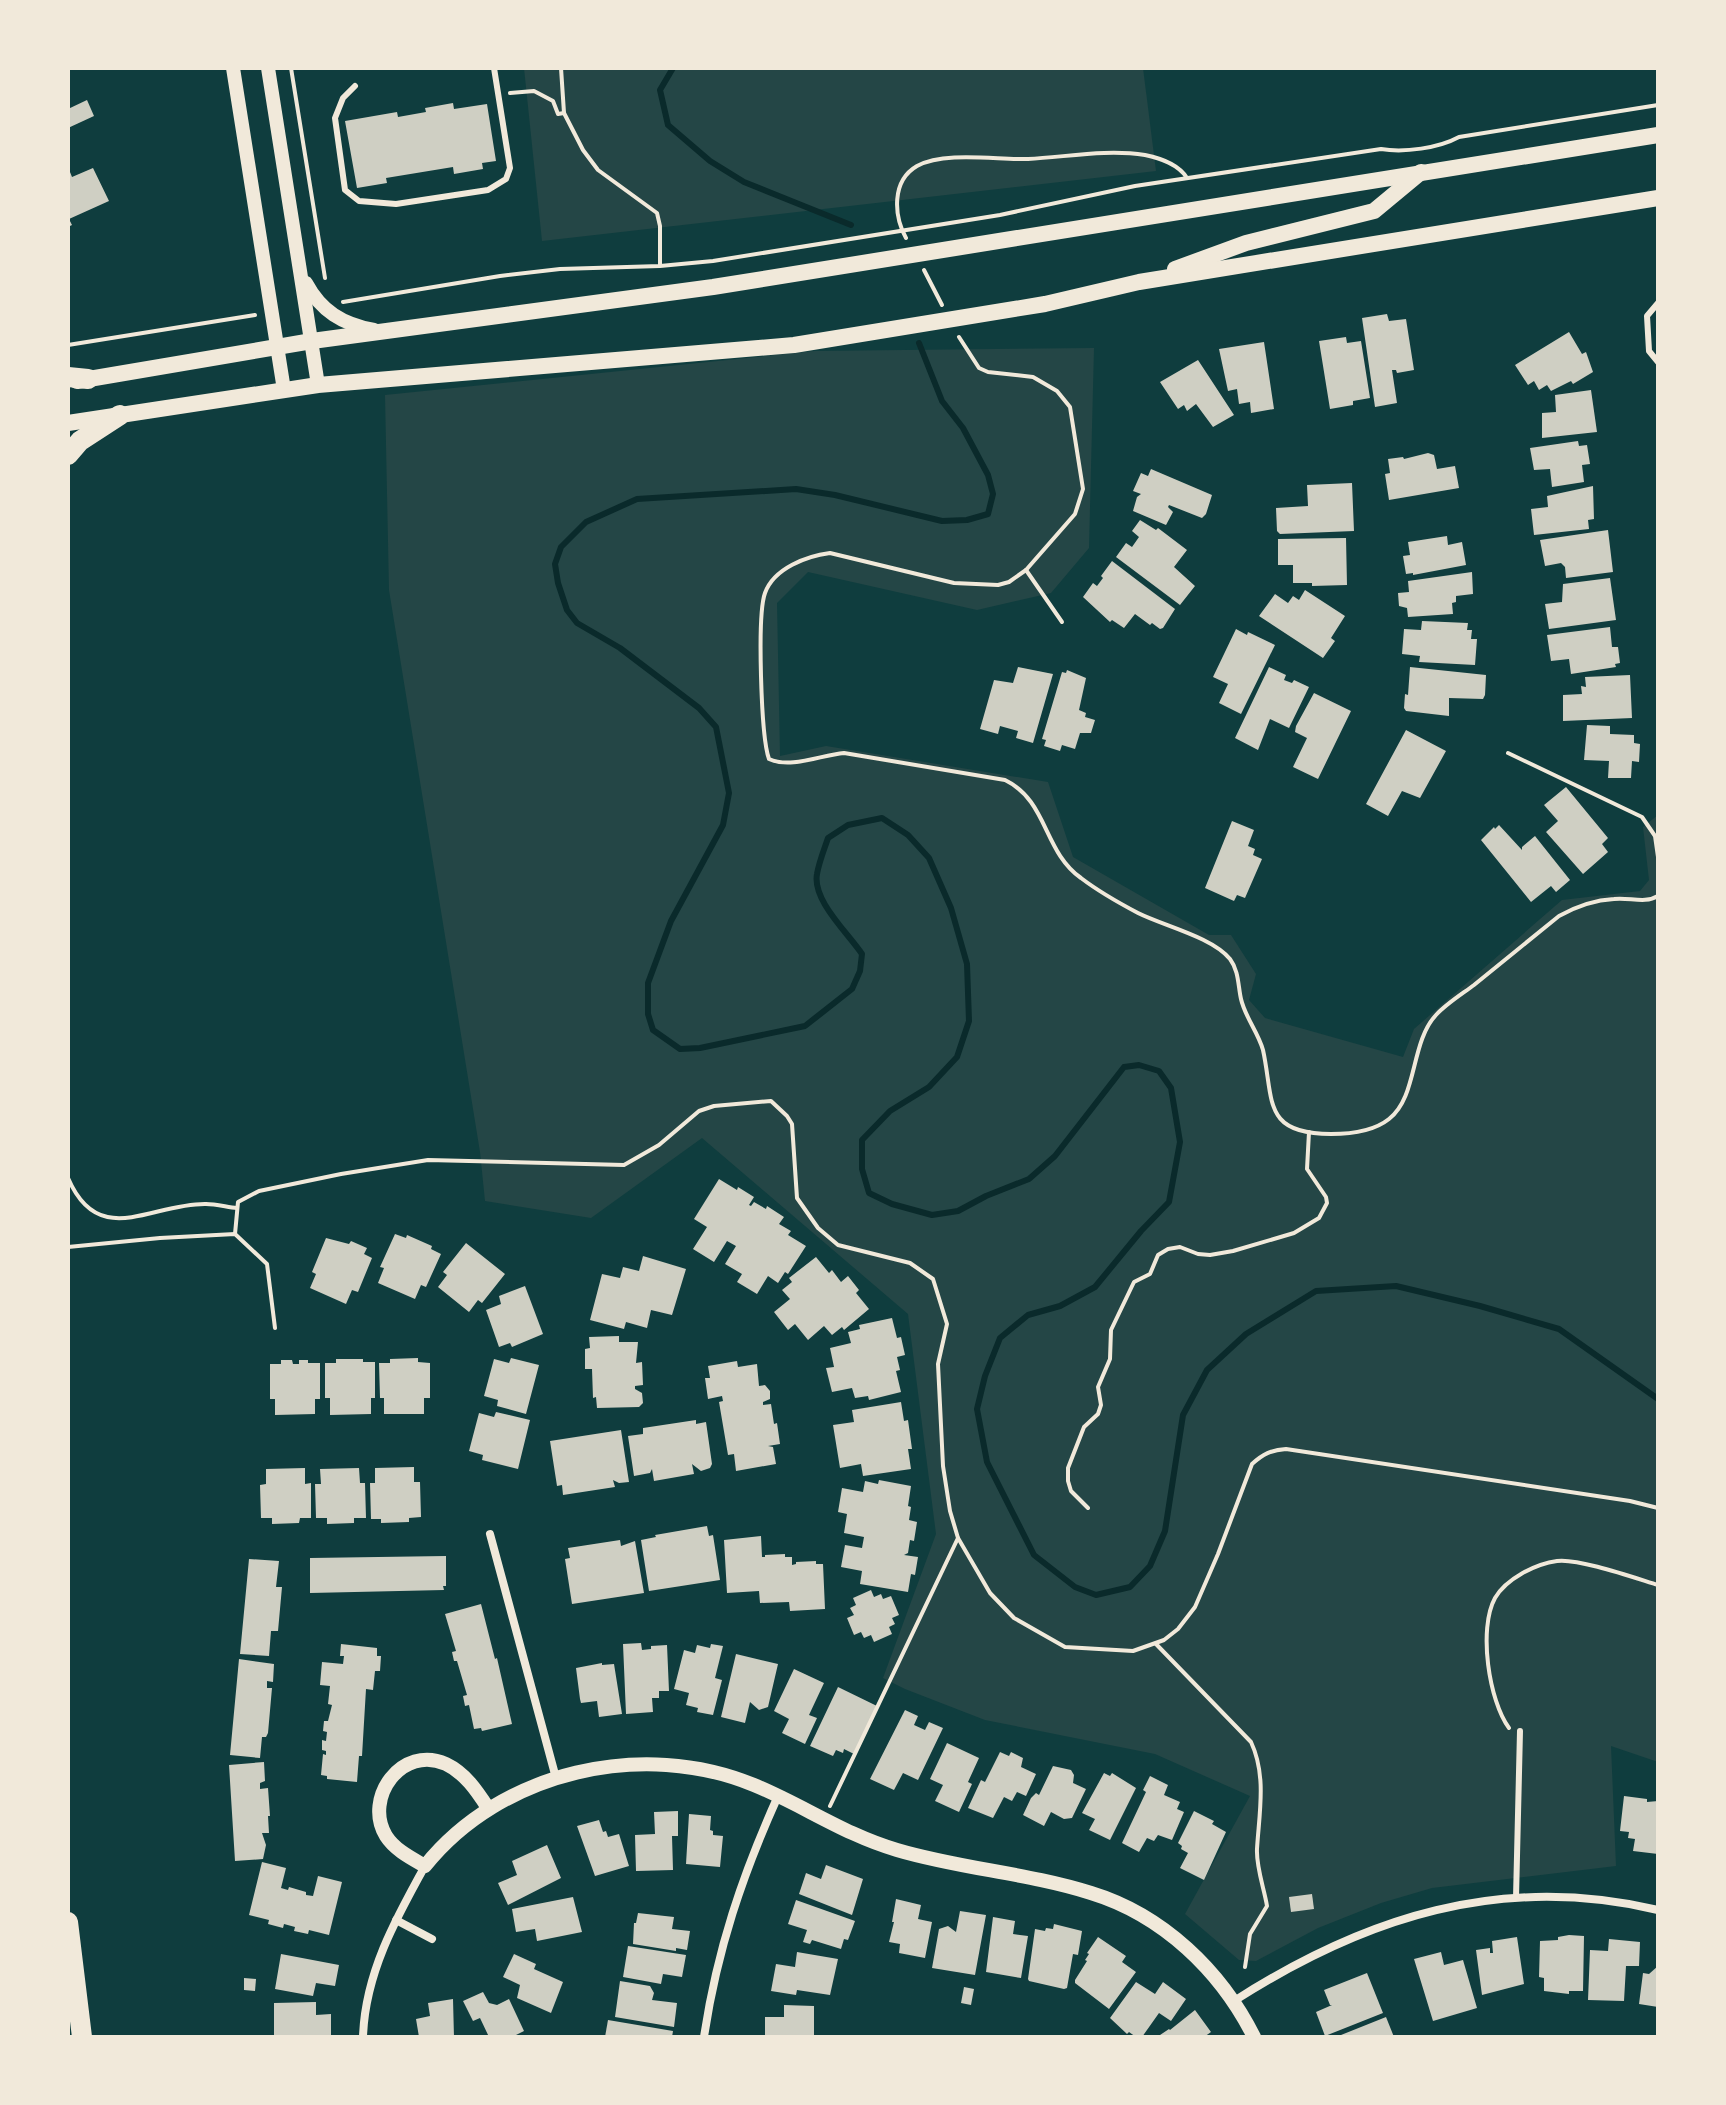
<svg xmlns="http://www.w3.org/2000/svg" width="1726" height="2105" viewBox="0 0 1726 2105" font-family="'Titillium Web',sans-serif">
	<rect width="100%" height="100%" fill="#0f3d3e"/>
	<g fill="#244646">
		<polygon points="524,68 1143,68 1156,171 542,241"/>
		<polygon points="1094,348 1089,548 1051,593 977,610 808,572 777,603 780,756 826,746 1048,782 1073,857 1209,935 1231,935 1256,974 1249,1000 1265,1018 1403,1057 1414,1029 1562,900 1640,891 1649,880 1643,827 1658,815 1658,1762 1611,1746 1616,1866 1432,1888 1381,1903 1318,1928 1256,1961 1239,1960 1185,1914 1250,1796 1155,1754 985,1720 905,1689 883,1678 936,1534 908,1314 702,1138 591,1218 485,1201 480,1152 389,590 385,395 814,351"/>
	</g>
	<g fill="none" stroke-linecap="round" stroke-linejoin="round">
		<g stroke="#0a2a2b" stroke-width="6">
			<polyline points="673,68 660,90 668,125 710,161 744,182 851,225"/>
			<path d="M919 343 942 401 963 428 988 475 993 494 988 514 967 520 942 521 835 495 796 489 637 499 586 522 561 547 555 564 558 583 567 610 577 623 620 648 699 708 716 727 729 793 723 825 671 921 648 983V1014L653 1030 680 1049 700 1048 805 1026 852 989 860 971 862 954C848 933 812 900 817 874 819 862 824 850 828 838L848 825 882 818 908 835 929 858 951 908 967 964 969 1021 957 1057 929 1087 890 1111 862 1140V1169L869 1193 892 1204 932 1215 958 1211 986 1196 1029 1179 1055 1156 1124 1067 1139 1065 1159 1071 1171 1088 1180 1142 1169 1202 1141 1231 1095 1287 1060 1306 1028 1315 1000 1338 985 1376 977 1409 987 1462 1034 1555 1075 1587 1096 1595 1130 1587 1150 1566 1165 1531 1183 1415 1207 1370 1246 1334 1316 1291 1396 1286 1480 1306 1559 1329 1658 1399"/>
		</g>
	</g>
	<g fill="#cfcfc3">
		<polygon points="87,100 94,116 68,128 68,109"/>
		<polygon points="453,103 454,109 487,104 496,161 482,163 483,169 454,174 453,167 386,178 387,183 357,188 345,121 397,112 398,117 426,112 425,108"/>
		<polygon points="68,167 72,177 93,168 109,201 69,219 72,225 68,227"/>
		<polygon points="1387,314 1389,321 1406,319 1414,370 1397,373 1396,370 1392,370 1397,403 1375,407 1362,318"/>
		<polygon points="1569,332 1582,354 1586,352 1593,372 1573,384 1571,381 1551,391 1547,385 1539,390 1534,381 1528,385 1515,365"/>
		<polygon points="1346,337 1347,343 1361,341 1370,398 1353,401 1353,405 1330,409 1319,341"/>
		<polygon points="1264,342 1274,409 1251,413 1250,402 1239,404 1237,389 1228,391 1219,349"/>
		<polygon points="1198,360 1234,415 1213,427 1196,404 1187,411 1184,405 1178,409 1160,382"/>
		<polygon points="1591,390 1597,432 1542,438 1542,413 1556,412 1555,395"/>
		<polygon points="1578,441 1579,446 1587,445 1590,464 1582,465 1584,482 1552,487 1550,469 1534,470 1530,448"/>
		<polygon points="1428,453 1434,455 1437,469 1455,466 1459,488 1389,500 1385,474 1390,473 1388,459 1403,457 1404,459"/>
		<polygon points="1151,469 1212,495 1206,514 1202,518 1169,505 1168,507 1173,512 1166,525 1133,511 1137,497 1141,494 1133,491 1141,473 1148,476"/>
		<polygon points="1352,483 1354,531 1280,534 1277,531 1276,508 1308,506 1307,485"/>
		<polygon points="1593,486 1594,519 1588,520 1589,529 1534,535 1531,509 1548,507 1547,496"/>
		<polygon points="1140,520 1156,530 1158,528 1187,550 1174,567 1195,586 1180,605 1116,557 1126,543 1132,547 1139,537 1132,531"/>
		<polygon points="1608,530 1613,572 1566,578 1565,567 1561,563 1545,566 1540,540"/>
		<polygon points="1447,536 1448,545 1462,542 1466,565 1413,575 1413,573 1406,574 1403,556 1410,555 1408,542"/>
		<polygon points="1346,538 1347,585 1312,586 1312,583 1293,583 1293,565 1278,565 1278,539"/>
		<polygon points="1112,561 1175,609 1163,628 1160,629 1152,623 1150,625 1135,614 1124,628 1112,620 1110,622 1083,597 1093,583 1097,586 1103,578 1101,576"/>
		<polygon points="1472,572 1473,594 1456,596 1456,602 1452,603 1453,614 1408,617 1407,608 1399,606 1398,593 1409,592 1408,581"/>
		<polygon points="1610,578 1616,620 1549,629 1545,604 1562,602 1563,584"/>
		<polygon points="1305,590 1345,616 1331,638 1335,641 1323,658 1259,616 1275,594 1288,603 1293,596 1299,600"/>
		<polygon points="1422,621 1468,623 1467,630 1472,630 1471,639 1477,639 1475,665 1419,662 1420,656 1402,654 1404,629 1421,630"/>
		<polygon points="1610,627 1612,647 1618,647 1620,663 1615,664 1616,667 1571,674 1569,659 1551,661 1547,635"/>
		<polygon points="1236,629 1247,635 1248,632 1275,645 1241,714 1219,703 1228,684 1213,677"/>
		<polygon points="1018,667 1053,674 1033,743 1016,738 1018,731 1000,726 998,734 980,729 994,680 1013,683"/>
		<polygon points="1269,667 1286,675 1284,680 1292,683 1294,680 1309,687 1289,728 1270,719 1258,750 1235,738"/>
		<polygon points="1410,667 1486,675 1485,695 1483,699 1449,698 1449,716 1406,711 1404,708 1405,694 1408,695"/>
		<polygon points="1067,670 1086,678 1079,710 1086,713 1085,717 1095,720 1091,733 1080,733 1075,749 1062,745 1060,751 1044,746 1046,740 1042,739 1062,672 1066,673"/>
		<polygon points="1630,675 1632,718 1563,721 1563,695 1582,694 1581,686 1586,687 1585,677"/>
		<polygon points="1314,693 1351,711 1318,779 1293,767 1307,738 1295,732 1296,726"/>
		<polygon points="1587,725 1610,726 1610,734 1634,735 1634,743 1640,744 1639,762 1632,761 1631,778 1608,778 1609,761 1584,760"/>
		<polygon points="1406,730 1446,751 1420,798 1402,791 1388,816 1366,804"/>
		<polygon points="1566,787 1608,838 1602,844 1608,852 1583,874 1546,832 1558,821 1544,805"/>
		<polygon points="1232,821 1254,830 1248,846 1255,849 1253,855 1262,859 1245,898 1237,895 1234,901 1205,888"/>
		<polygon points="1499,825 1522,850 1522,847 1535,836 1570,880 1556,892 1551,886 1531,902 1481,840 1494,827 1495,829"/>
		<polygon points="719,1179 737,1190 738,1187 754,1197 749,1205 751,1206 754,1202 766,1209 767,1206 784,1217 779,1224 791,1231 788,1235 806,1246 788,1274 785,1272 778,1283 768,1276 757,1294 737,1282 742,1274 725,1264 736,1246 727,1241 714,1262 693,1249 707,1227 694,1219"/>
		<polygon points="395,1234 406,1238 407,1235 432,1246 431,1249 441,1254 426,1287 421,1285 415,1299 378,1283 384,1268 380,1267"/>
		<polygon points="326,1238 349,1244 351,1241 367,1248 364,1254 372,1258 358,1292 352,1290 346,1304 310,1288 316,1274 312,1272"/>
		<polygon points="466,1243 505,1274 482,1303 478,1300 469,1312 438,1287 447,1275 443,1272"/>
		<polygon points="643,1256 686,1269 672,1315 651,1310 647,1328 626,1322 624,1329 590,1320 602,1274 620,1278 623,1267 639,1271"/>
		<polygon points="816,1257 829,1273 832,1270 841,1282 848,1276 859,1290 856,1293 869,1309 844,1330 842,1327 832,1335 824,1326 808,1340 795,1324 788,1330 774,1312 790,1299 782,1290 792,1282 789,1278"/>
		<polygon points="525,1286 543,1334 512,1347 510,1343 499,1347 486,1310 501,1304 499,1296"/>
		<polygon points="892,1318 897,1338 901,1337 905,1355 897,1357 900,1370 896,1371 901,1392 869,1400 868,1396 855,1398 852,1388 832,1392 826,1368 834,1367 830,1348 851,1343 848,1332 860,1329 859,1325"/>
		<polygon points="619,1336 619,1342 638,1342 636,1363 642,1362 643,1385 635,1386 635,1389 642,1393 643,1403 639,1407 597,1408 596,1397 593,1398 592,1369 585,1369 585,1349 590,1348 589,1337"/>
		<polygon points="418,1358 418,1362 430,1363 430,1398 424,1398 424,1414 384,1414 384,1398 380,1398 379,1363 390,1363 390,1359"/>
		<polygon points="511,1358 539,1365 526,1414 497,1406 498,1400 484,1396 494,1359 509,1363"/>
		<polygon points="336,1359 363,1359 363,1362 375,1362 375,1398 371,1398 371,1414 330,1415 330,1398 325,1398 325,1363 336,1363"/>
		<polygon points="281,1360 292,1360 293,1364 299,1364 299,1360 308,1360 308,1363 320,1363 320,1399 315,1399 315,1414 275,1415 275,1399 270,1399 270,1364 281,1364"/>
		<polygon points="737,1361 738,1367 757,1364 759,1386 765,1385 770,1391 770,1399 763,1402 763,1405 771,1404 774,1424 777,1423 780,1444 768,1446 773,1447 776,1464 736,1471 734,1454 728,1455 719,1402 723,1401 722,1396 708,1399 705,1378 710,1378 708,1366"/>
		<polygon points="901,1402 904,1421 908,1420 912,1449 908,1449 911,1469 863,1476 861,1464 840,1468 833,1425 854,1422 852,1410"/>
		<polygon points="496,1412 530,1420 518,1469 482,1460 483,1455 469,1451 479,1413 494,1417"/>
		<polygon points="696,1420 696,1424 706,1422 712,1464 710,1468 701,1471 692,1464 694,1474 654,1481 652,1469 650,1473 634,1476 628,1436 643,1434 643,1428"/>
		<polygon points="621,1430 629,1482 619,1483 613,1480 615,1487 563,1495 562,1485 557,1486 550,1441"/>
		<polygon points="414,1467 414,1482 420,1482 421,1517 409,1518 409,1522 381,1523 381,1519 371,1519 370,1483 375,1483 375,1468"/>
		<polygon points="305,1468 305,1484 311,1483 311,1518 300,1518 299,1523 272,1524 272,1518 261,1518 260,1485 266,1484 266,1469"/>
		<polygon points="359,1468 360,1483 365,1483 366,1518 354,1518 354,1523 327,1524 327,1518 316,1518 315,1484 321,1484 320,1469"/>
		<polygon points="879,1480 911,1486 908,1506 911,1507 909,1520 917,1522 914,1541 910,1540 908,1553 904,1555 918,1557 915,1575 911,1574 908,1592 860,1584 862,1571 841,1567 845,1545 862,1548 864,1537 844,1533 847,1514 838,1512 842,1488 863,1492 865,1481 878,1484"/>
		<polygon points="707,1526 709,1536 713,1535 720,1580 649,1591 641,1540 656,1537 655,1535"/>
		<polygon points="761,1536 762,1557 765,1557 765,1555 785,1554 785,1557 792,1557 792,1565 796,1564 796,1562 816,1561 816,1564 823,1564 825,1609 790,1611 789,1602 760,1603 759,1591 727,1593 724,1540"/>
		<polygon points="620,1540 621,1546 635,1541 644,1593 572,1604 565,1559 570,1558 568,1548"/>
		<polygon points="446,1556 446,1586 443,1586 444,1590 310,1593 310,1558"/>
		<polygon points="249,1559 279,1561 276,1587 282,1587 278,1631 271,1631 269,1656 240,1654"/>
		<polygon points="871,1590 874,1597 881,1594 883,1599 891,1596 899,1615 892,1618 895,1624 889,1627 892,1634 874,1642 871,1635 864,1638 861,1632 854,1635 847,1618 854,1615 850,1608 856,1605 853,1598"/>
		<polygon points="481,1604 495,1659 497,1658 512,1724 482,1731 481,1728 474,1729 469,1705 465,1706 463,1696 467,1695 457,1661 454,1661 452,1652 456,1651 445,1614"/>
		<polygon points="641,1643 642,1650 651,1649 651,1646 667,1645 669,1691 659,1691 659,1698 652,1698 653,1712 626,1714 623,1644"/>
		<polygon points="341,1644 377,1648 377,1656 381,1656 380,1671 375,1671 373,1690 366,1689 362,1756 359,1756 357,1782 327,1779 327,1776 321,1775 323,1754 326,1755 326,1751 322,1750 322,1740 326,1741 327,1732 323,1731 324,1721 328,1721 332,1705 328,1704 330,1686 320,1685 322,1662 343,1664 344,1656 340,1656"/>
		<polygon points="711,1644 723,1646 715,1678 722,1680 713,1715 697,1712 698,1708 686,1705 689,1693 674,1689 684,1650 695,1653 697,1645 710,1648"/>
		<polygon points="736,1654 778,1664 768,1707 759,1710 750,1702 745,1723 721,1717"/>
		<polygon points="239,1659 274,1664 273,1682 267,1681 267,1688 272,1688 268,1733 266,1737 262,1737 260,1758 230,1755"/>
		<polygon points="602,1663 602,1665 614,1664 622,1714 599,1717 597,1701 581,1703 580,1699 576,1668"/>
		<polygon points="794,1669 824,1683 809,1715 817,1718 805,1744 782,1733 789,1719 774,1711"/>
		<polygon points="838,1687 877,1706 854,1754 844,1749 843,1753 836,1750 833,1756 810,1746"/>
		<polygon points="905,1710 918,1716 914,1725 925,1730 929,1722 943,1728 918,1780 903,1773 894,1790 870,1779"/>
		<polygon points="947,1743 979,1758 968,1782 972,1784 959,1812 935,1801 943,1785 930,1779"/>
		<polygon points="1000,1752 1009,1756 1011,1752 1023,1758 1021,1767 1036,1774 1026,1796 1017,1792 1012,1801 1004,1797 993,1818 968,1808 981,1780 985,1782"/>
		<polygon points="264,1762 265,1781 260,1783 260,1789 268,1788 270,1816 268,1816 269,1833 262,1833 266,1845 263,1859 235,1861 229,1765"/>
		<polygon points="1053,1766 1071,1770 1074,1775 1073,1783 1086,1789 1072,1818 1064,1819 1051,1812 1044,1826 1023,1815 1031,1798 1036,1793 1039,1795"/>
		<polygon points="1104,1773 1110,1776 1112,1773 1136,1788 1110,1840 1089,1830 1095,1819 1082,1813"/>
		<polygon points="1150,1776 1168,1785 1164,1795 1180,1802 1177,1809 1184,1812 1172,1840 1158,1835 1154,1841 1147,1838 1139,1852 1122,1843 1146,1792 1143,1790"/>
		<polygon points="1624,1796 1647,1799 1647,1802 1658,1801 1658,1854 1633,1851 1635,1839 1628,1838 1629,1832 1620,1831"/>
		<polygon points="678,1811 678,1836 672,1836 673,1870 636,1871 635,1835 655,1834 654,1812"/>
		<polygon points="1194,1811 1214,1821 1212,1824 1226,1832 1204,1880 1180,1868 1188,1853 1181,1849 1182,1846 1178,1843"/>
		<polygon points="689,1814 711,1816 710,1830 713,1831 713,1835 723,1836 720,1867 686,1864"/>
		<polygon points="599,1820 603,1832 606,1831 608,1837 619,1834 629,1866 595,1876 577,1826"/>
		<polygon points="547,1845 561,1878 508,1905 498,1883 517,1875 512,1861"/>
		<polygon points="262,1862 286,1868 281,1888 288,1890 289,1887 306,1892 306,1895 313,1896 318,1876 342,1882 329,1935 309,1930 308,1934 294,1931 295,1927 284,1924 283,1928 268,1924 269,1920 249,1915"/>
		<polygon points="826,1865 863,1879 852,1915 799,1894 806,1873 821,1879"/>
		<polygon points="1312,1894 1314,1909 1291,1912 1289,1897"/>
		<polygon points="573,1897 582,1932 537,1941 535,1929 516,1932 512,1909"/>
		<polygon points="896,1899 921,1905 918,1919 932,1922 925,1958 899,1953 900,1944 889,1942 894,1922 892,1922"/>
		<polygon points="796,1900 855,1921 848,1940 844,1939 841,1949 812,1940 810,1944 803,1942 807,1930 788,1924"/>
		<polygon points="960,1911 986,1915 975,1975 932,1968 939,1929 948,1926 956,1932"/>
		<polygon points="638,1913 674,1917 672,1929 690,1931 687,1950 676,1948 676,1951 633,1944 634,1923 636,1923"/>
		<polygon points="993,1917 1015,1921 1013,1934 1028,1936 1021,1978 986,1972"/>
		<polygon points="1054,1924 1082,1931 1078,1955 1073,1954 1067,1988 1064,1989 1029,1981 1028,1979 1035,1929 1045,1931 1046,1928 1053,1929"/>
		<polygon points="1569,1935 1584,1936 1583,1991 1569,1991 1569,1994 1544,1991 1544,1978 1539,1977 1540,1941 1558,1940 1558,1937"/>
		<polygon points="1098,1937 1126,1956 1122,1962 1136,1972 1109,2009 1075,1983 1075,1980 1087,1961 1085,1960 1089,1954 1087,1953"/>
		<polygon points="1517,1937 1524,1984 1482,1995 1476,1950 1490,1948 1490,1953 1493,1953 1492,1941"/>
		<polygon points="1609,1939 1640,1942 1639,1966 1626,1966 1624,2001 1588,2000 1590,1950 1608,1951"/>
		<polygon points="628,1946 686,1955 682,1977 663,1974 661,1984 623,1977"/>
		<polygon points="797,1952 838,1959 830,1995 797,1990 796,1995 771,1991 776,1964 795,1967"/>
		<polygon points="1441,1952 1444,1965 1463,1960 1477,2008 1433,2021 1414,1959"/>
		<polygon points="281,1954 339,1965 335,1986 316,1983 313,1996 275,1989"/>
		<polygon points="514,1954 536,1964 534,1969 563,1982 551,2013 517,1998 520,1985 503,1977"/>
		<polygon points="1658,1966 1658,2007 1639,2004 1643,1973 1649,1974"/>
		<polygon points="1367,1973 1383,2013 1325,2036 1316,2012 1332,2005 1330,2005 1324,1990"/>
		<polygon points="244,1978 256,1979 255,1991 244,1990"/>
		<polygon points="620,1981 650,1986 654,1993 652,2000 677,2003 674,2027 615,2017"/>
		<polygon points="1136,1982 1155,1994 1163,1982 1186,1999 1171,2021 1159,2013 1142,2037 1136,2037 1129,2032 1127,2034 1110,2018"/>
		<polygon points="964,1987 974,1989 971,2005 961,2003"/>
		<polygon points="483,1992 489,2003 497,2005 509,1999 524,2031 512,2037 489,2037 480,2018 473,2021 463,2001"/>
		<polygon points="453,1999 454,2037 419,2037 416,2019 430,2016 428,2003"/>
		<polygon points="316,2002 316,2015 331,2014 331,2037 274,2037 274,2003"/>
		<polygon points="784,2005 814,2006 814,2037 765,2037 765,2017 784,2017"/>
		<polygon points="1195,2010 1211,2032 1204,2037 1157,2037 1169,2029 1170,2030"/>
		<polygon points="1386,2017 1394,2037 1336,2037"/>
		<polygon points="608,2020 673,2031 672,2037 605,2037"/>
	</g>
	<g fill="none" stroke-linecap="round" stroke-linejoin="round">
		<g stroke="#f1e9da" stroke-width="4">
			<polyline points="291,68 325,278"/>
			<polyline points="561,68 564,113 583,150 598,170 657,213 660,226 660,265"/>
			<polyline points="510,93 534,91 553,101 558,114 564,113"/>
			<path d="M906 238C894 216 891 181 917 166 945 151 997 160 1028 159 1067 157 1106 149 1145 155 1160 158 1179 165 1187 178"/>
			<polyline points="924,270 942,305"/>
			<path d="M343 302 500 276 560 269 660 266 713 261 1000 215 1135 186 1381 149C1404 153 1439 148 1459 137L1658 105"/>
			<path d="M959 337 979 368 988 372 1033 377 1057 391 1070 407 1083 489 1075 514 1026 570 1009 582 998 585 954 583 830 553C807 556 774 568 765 593 757 615 761 737 769 759 791 769 821 755 844 753L1005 780C1048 801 1043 851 1081 878 1098 891 1119 903 1138 913 1164 926 1212 937 1230 959 1239 971 1238 986 1241 999 1245 1017 1258 1032 1263 1050 1274 1100 1262 1134 1331 1134 1350 1134 1374 1131 1389 1119 1418 1096 1410 1043 1436 1015 1446 1004 1462 994 1474 985 1502 962 1531 939 1559 916 1577 906 1594 900 1614 899 1629 897 1645 904 1658 896"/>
			<polyline points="68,345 255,315"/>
			<polyline points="1026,570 1062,622"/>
			<polyline points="1508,753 1642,817 1655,836 1658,857"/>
			<path d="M68 1178C99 1250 151 1203 206 1204 216 1204 227 1207 237 1208"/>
			<path d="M235 1234 238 1202 259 1191 341 1174 428 1160 624 1165 659 1145 699 1111 714 1106 771 1101 787 1116 792 1124 797 1198 818 1228 838 1245 910 1263 933 1279 947 1324 938 1364 943 1466 950 1511 958 1538 990 1593 1014 1618 1065 1647 1133 1651 1164 1640 1178 1629 1195 1607 1218 1554 1252 1464C1263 1454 1271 1450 1286 1449L1630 1501 1658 1508"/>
			<polyline points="68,1247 160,1238 235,1234 267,1264 275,1328"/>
			<polyline points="1088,1508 1071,1491 1068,1481 1068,1468 1084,1427 1098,1414 1101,1405 1098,1387 1110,1359 1111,1330 1134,1282 1150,1274 1158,1255 1168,1249 1180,1247 1198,1254 1210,1255 1233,1251 1294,1233 1319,1218 1327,1203 1326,1197 1307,1169 1309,1132"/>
			<path d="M1156 1644 1251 1742C1267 1776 1259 1814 1257 1849 1256 1867 1264 1888 1267 1906L1250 1934 1245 1967"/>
			<path d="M1509 1728C1489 1701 1478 1629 1495 1598 1506 1579 1535 1564 1557 1561 1578 1558 1635 1578 1658 1585"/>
			<polyline points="830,1806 958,1538"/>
		</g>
		<g stroke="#f1e9da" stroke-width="6">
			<polyline points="355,86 343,98 335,118 345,190 359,201 396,204 488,190 506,179 510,168 494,68"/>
			<polyline points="1658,303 1647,316 1649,351 1658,362"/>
			<polyline points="1516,1898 1520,1731"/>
		</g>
		<g stroke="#f1e9da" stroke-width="8">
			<polyline points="490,1534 556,1778"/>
			<polyline points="396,1920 432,1939"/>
			<path d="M1234 2001C1365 1917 1501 1873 1658 1910"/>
			<path d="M363 2037C365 1974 395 1920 425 1866"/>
			<path d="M704 2037C717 1950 742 1876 778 1796"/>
		</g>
		<g stroke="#f1e9da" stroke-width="14">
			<polyline points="233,68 284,390"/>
			<polyline points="268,68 318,385"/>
			<path d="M306 283C321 311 342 324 374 330"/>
			<path d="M488 1808C477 1791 465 1773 446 1764 402 1744 363 1798 386 1836 395 1850 411 1858 425 1866 501 1771 643 1739 754 1785 803 1805 845 1835 897 1850 961 1869 1028 1873 1091 1893 1163 1915 1221 1971 1254 2037"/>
		</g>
		<g stroke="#f1e9da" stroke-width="16">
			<polyline points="1175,269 1246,243 1374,211 1421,172"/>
			<polyline points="77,381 312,341 713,287 1658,135"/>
			<polyline points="68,423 318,385 794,345 1045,304 1139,282 1658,198"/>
		</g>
		<g stroke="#f1e9da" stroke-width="20">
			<polyline points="68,377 88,379"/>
			<polyline points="68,455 80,441 120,415"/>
			<polyline points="68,1922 82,2037"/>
		</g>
	</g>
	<rect width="1726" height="2105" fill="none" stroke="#f1e9da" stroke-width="140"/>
</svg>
